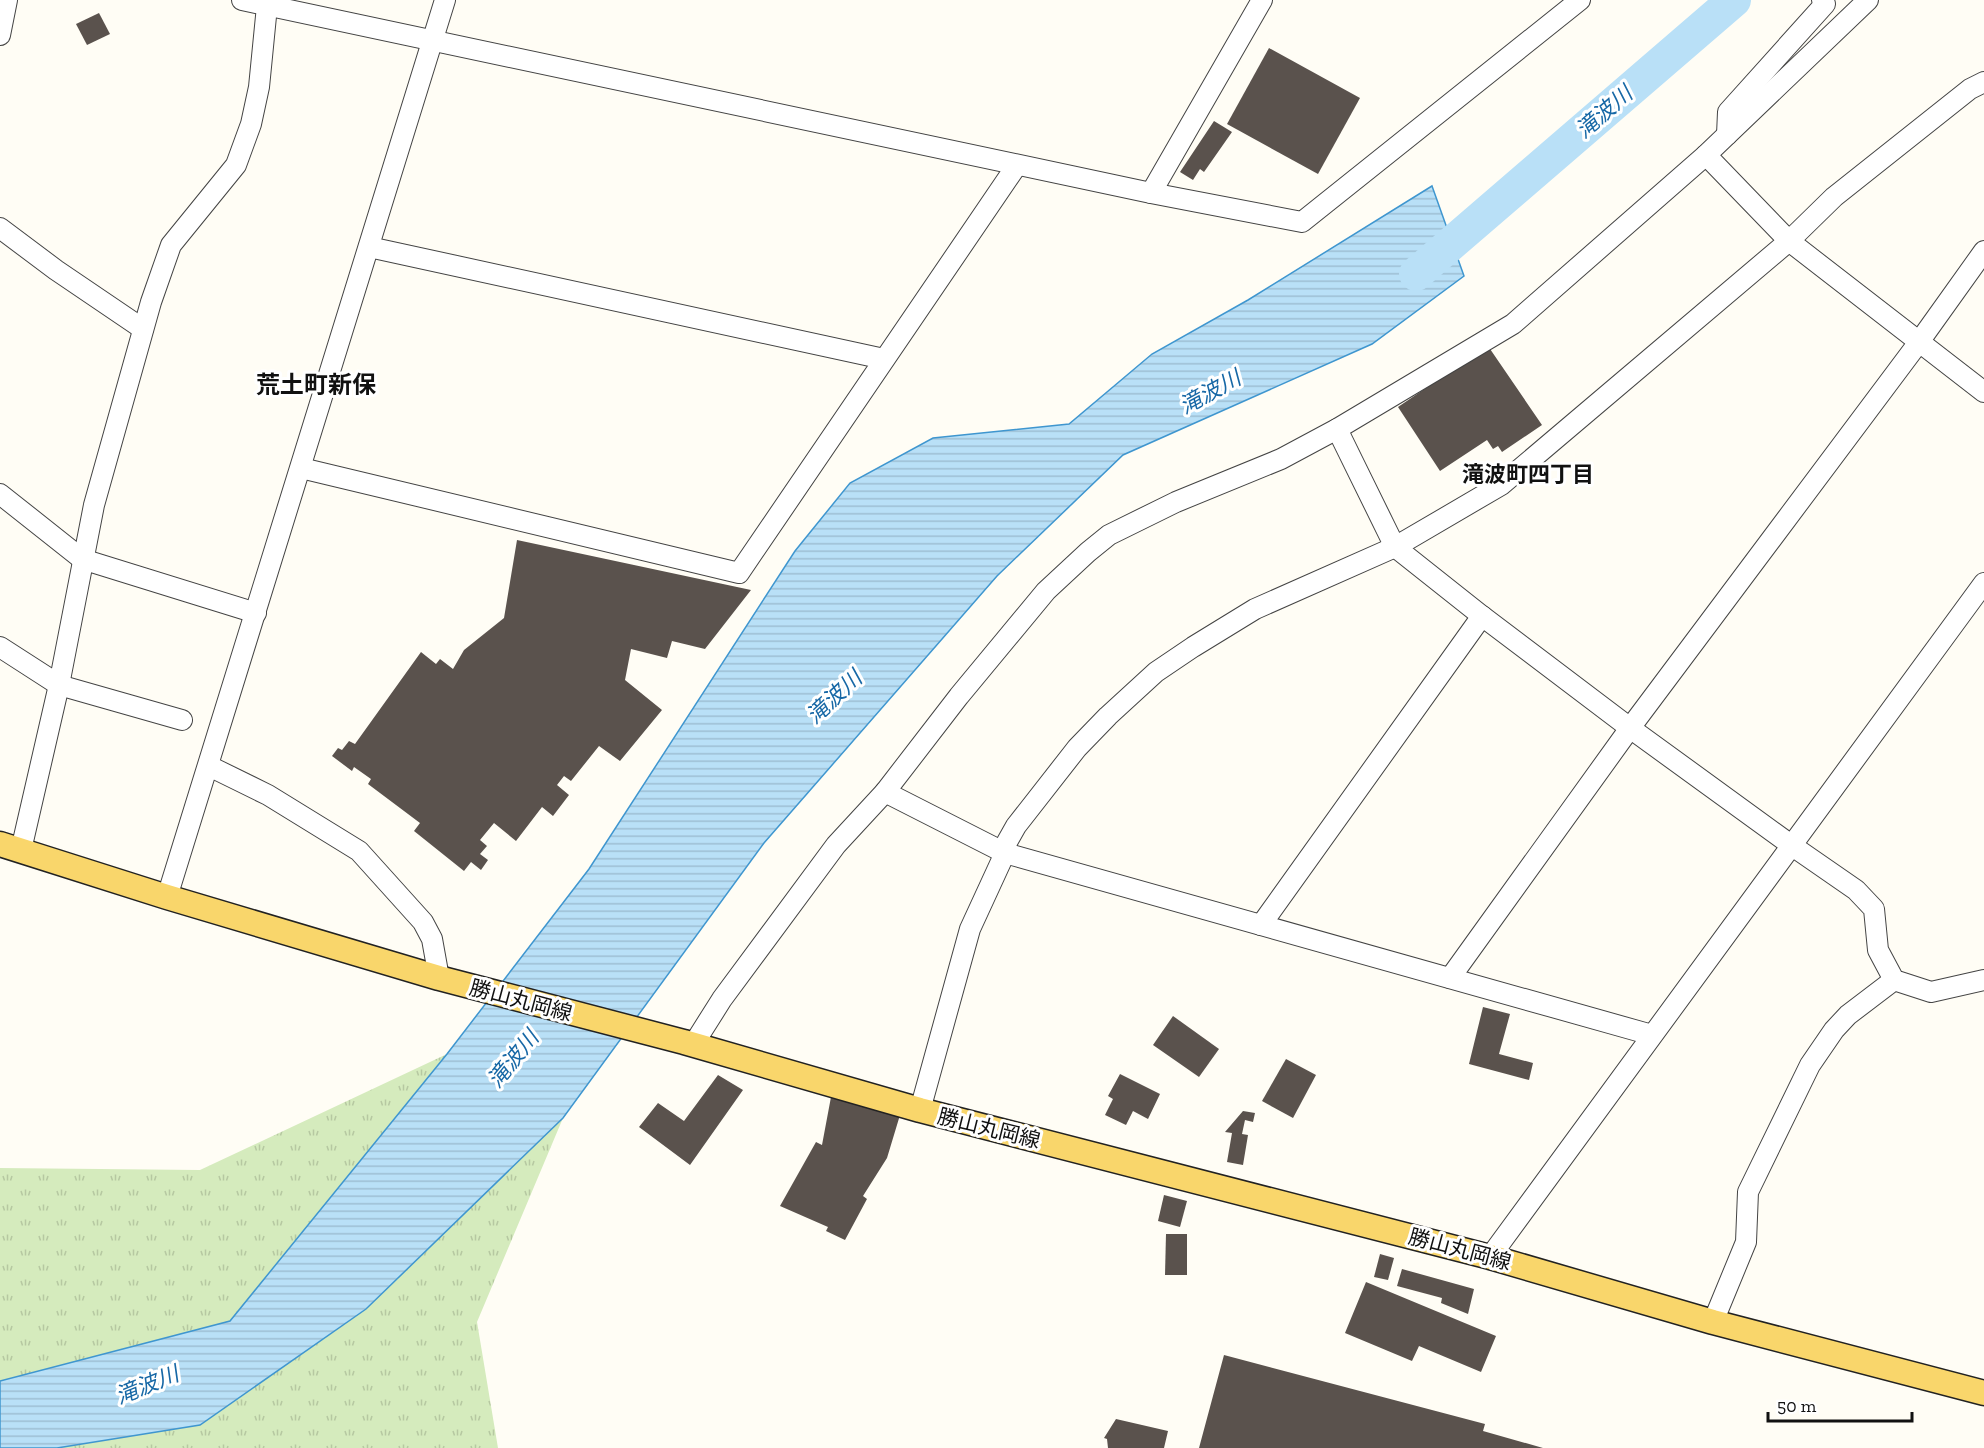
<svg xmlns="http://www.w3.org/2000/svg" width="1984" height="1448" viewBox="0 0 1984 1448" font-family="'Zilla Slab','Noto Sans JP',serif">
	<defs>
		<pattern id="grass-tufts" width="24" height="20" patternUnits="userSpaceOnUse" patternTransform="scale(1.5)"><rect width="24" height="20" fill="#d5ebbd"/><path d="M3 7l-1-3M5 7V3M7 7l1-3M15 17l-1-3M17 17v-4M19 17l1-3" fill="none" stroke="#b6c8a1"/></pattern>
		<pattern id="water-rules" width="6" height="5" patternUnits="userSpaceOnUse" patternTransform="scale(1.5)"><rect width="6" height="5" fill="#b9e0f7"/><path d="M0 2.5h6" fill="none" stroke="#9ebfd3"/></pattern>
	</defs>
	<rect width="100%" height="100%" fill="#fffdf5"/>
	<g fill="url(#grass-tufts)">
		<polygon points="447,1054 230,1321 0,1381 0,1168 200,1170"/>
		<polygon points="563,1118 477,1322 498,1448 57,1448 200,1425 366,1309"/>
	</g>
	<polygon fill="url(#water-rules)" stroke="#3f96cf" stroke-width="1.5" points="1432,186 1464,276 1372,344 1123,455 997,576 764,843 563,1118 366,1309 200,1425 57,1448 0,1448 0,1381 230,1321 447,1054 589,869 795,551 850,483 933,438 1069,424 1152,354 1248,300"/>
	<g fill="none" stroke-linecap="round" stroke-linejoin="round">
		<polyline stroke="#b9e0f7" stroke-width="34" points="1416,274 1734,0"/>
	</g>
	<g fill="#5a524d">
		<polygon points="99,13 110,34 87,45 76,24"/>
		<polygon points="1269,48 1360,98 1318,174 1227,124"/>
		<polygon points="1214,121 1232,132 1204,172 1200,169 1193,180 1180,172"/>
		<polygon points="1488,346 1542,425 1502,452 1498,446 1493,449 1487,440 1440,471 1398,407"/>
		<polygon points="517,540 751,590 705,649 672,641 667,658 631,649 625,680 662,710 620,761 599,746 571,781 564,776 557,785 569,795 553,816 542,807 516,841 494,823 480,840 487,846 480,854 488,860 481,870 471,862 464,871 414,831 420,823 368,784 371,779 354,767 352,771 332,756 338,748 342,750 349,741 355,744 421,652 436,664 440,659 453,669 464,650 504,618"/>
		<polygon points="1483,1007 1510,1014 1499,1054 1533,1063 1529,1080 1469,1064"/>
		<polygon points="1173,1016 1219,1049 1199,1077 1153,1045"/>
		<polygon points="1286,1059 1316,1075 1293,1118 1262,1101"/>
		<polygon points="1120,1074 1160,1094 1148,1119 1133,1111 1126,1125 1105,1115 1113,1099 1108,1096"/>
		<polygon points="718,1075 743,1090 690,1165 639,1127 658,1103 684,1121"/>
		<polygon points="831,1097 900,1115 887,1158 863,1196 867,1199 845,1240 826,1231 828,1227 780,1206 816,1142 822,1145"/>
		<polygon points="1243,1111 1255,1113 1253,1122 1245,1120 1242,1134 1248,1135 1243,1165 1227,1162 1232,1133 1225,1132"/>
		<polygon points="1164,1195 1187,1201 1180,1227 1158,1221"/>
		<polygon points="1166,1234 1187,1234 1187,1275 1165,1275"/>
		<polygon points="1380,1254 1394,1258 1388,1280 1374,1277"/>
		<polygon points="1402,1269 1474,1289 1468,1314 1441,1303 1442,1298 1397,1286"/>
		<polygon points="1366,1282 1496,1336 1481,1372 1419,1346 1412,1361 1345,1333"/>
		<polygon points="1224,1355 1485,1424 1483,1431 1543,1448 1199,1448"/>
		<polygon points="1116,1419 1168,1431 1164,1448 1108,1448 1107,1439 1104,1438"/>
	</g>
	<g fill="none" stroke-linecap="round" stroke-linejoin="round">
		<defs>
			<g id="minor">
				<polyline points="242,0 1151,193 1302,222 1580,0"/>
				<polyline points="0,35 7,0"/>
				<polyline points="1727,135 1728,112 1825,4 1822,0"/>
				<polyline points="1706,155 1789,241 1984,392"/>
				<polyline points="1151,193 1262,0"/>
				<polyline points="0,228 56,270 143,329"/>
				<polyline points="369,247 884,359"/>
				<polyline points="1337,429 1395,547 1482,616 1630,728 1791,845 1856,890 1874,909 1878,950 1894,980 1931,992 1984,980"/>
				<polyline points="301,468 739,573 1017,165"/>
				<polyline points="0,494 82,559 256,613"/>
				<polyline points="0,647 59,685 182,720"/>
				<polyline points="209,766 268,795 359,851 423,922 432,939 439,978"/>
				<polyline points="885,792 1005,853 1652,1035"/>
				<polyline points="21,850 59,685 94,505 151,302 171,245 236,165 251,124 259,87 267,6"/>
				<polyline points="167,897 445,0"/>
				<polyline points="1261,925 1482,616"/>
				<polyline points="1450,978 1630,728 1919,342 1984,251"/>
				<polyline points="693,1045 722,999 836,845 885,792 959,696 1046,591 1088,552 1109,535 1176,502 1281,459 1337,429 1513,324 1706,155 1868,0"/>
				<polyline points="920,1110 970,929 1005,853 1007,842 1016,826 1077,748 1108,716 1156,672 1193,647 1255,609 1395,547 1501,485 1789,241 1834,197 1970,89 1984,82"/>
				<polyline points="1490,1257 1984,583"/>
				<polyline points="1713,1322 1746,1242 1748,1192 1810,1065 1834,1030 1848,1015 1894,980"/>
			</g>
			<polyline id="major" points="0,844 167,897 439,978 684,1042 920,1110 1490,1257 1713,1322 1984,1393"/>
		</defs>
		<use href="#minor" stroke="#444" stroke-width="22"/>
		<use href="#major" stroke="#222" stroke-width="27"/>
		<use href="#minor" stroke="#fff" stroke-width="20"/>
		<use href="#major" stroke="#f9d66b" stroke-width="24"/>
	</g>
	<g text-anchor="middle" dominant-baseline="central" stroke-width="6" stroke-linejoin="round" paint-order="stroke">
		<g font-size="21" fill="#111" stroke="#fff">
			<text transform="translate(521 1000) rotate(15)">勝山丸岡線</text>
			<text transform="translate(989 1128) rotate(14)">勝山丸岡線</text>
			<text transform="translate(1460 1249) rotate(15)">勝山丸岡線</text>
		</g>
		<g font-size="22" font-style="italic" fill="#1768a6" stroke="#fff">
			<text transform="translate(1604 112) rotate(-41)">滝波川</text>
			<text transform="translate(1210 392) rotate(-29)">滝波川</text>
			<text transform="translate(834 697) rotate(-43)">滝波川</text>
			<text transform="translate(513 1059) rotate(-51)">滝波川</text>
			<text transform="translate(147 1385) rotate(-22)">滝波川</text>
		</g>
		<g font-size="22" font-weight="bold" fill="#111" stroke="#fff">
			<text x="1528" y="474">滝波町四丁目</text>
		</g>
		<g font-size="24" font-weight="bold" fill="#111" stroke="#fff">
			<text x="316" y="384">荒土町新保</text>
		</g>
	</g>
	<path d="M1768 1412v9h144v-9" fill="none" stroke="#111111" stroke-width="3"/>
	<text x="1777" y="1412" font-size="18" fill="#111111" stroke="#ffffff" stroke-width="4.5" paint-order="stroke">50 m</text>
</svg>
